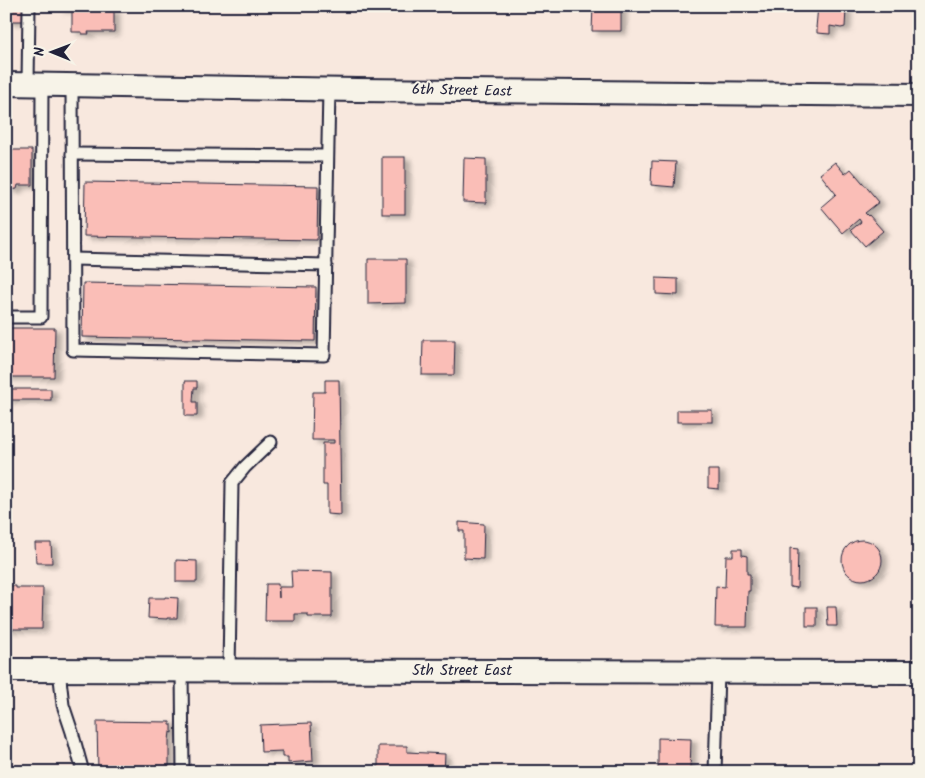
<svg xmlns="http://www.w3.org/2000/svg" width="925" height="778" viewBox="0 0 925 778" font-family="Kalam,sans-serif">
	<defs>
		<filter id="shadow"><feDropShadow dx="5.5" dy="3" stdDeviation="2.5" flood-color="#0004"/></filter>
	</defs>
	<rect width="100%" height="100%" fill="#f8e8de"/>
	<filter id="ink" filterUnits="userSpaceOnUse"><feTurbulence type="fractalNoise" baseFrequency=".02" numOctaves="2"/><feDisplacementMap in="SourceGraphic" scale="10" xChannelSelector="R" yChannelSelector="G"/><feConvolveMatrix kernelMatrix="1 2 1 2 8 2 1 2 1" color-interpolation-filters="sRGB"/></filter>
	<g filter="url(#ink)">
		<g fill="#fabeb7" stroke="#22223b" filter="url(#shadow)">
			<rect x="6" y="6" width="18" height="15"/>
			<polygon points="59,6 104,6 104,10 114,10 114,32 88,32 89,34 82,34 82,32 72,32 72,9 59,9"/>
			<polygon points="593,6 621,6 621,31 592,31"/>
			<polygon points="818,6 833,6 832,9 846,9 845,27 841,28 830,26 830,34 817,33 817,28 816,28"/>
			<polygon points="6,150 32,150 32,185 18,185 17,189 9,190 9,185 6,185"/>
			<rect x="382" y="157" width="23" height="57"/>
			<polygon points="464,158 486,159 486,203 463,202"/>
			<polygon points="652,161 676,162 674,187 651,185"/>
			<polygon points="835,162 845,174 851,169 879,202 865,213 868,216 869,215 883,231 865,246 851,230 861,222 859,219 843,233 821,207 836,194 820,174"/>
			<polygon points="85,182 318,186 317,240 84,236"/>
			<polygon points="368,259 406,259 406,303 368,304"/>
			<polygon points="656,278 678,279 678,295 656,294"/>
			<polygon points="83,283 316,287 315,341 82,337"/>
			<polygon points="6,328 55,328 54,377 6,377"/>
			<polygon points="423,340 455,340 454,375 422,375"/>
			<polygon points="325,380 339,380 341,515 327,514 327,485 323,485 323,443 334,443 334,440 312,440 313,392 325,392"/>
			<polygon points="185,381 197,381 197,388 194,388 193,402 197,402 197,416 185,416"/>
			<rect x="6" y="389" width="45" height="11"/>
			<rect x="677" y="410" width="35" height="12"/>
			<polygon points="708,470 719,470 719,489 708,488"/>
			<polygon points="459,522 484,524 483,559 464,558 464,531 459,531"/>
			<circle cx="862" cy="560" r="20"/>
			<polygon points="35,543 51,543 52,563 36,563"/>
			<polygon points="790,548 798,549 797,588 790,587"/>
			<polygon points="733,549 742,549 742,555 747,556 747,574 750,574 750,591 748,591 747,627 715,627 716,586 725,587 726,556 733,556"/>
			<polygon points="176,560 197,561 197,582 176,582"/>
			<polygon points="291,571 332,572 332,617 308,617 308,614 295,614 295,621 265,621 266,584 278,584 279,598 279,587 292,587"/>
			<polygon points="6,586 16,586 16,588 43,588 42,629 6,629"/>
			<polygon points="165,597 178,598 177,618 167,618 167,619 148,618 149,598 165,598"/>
			<rect x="806" y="607" width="11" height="19"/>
			<polygon points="827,607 836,607 837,626 828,626"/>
			<polygon points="97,721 170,722 170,725 172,725 172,733 170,732 169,740 169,772 98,772"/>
			<polygon points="311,723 313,761 288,763 288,757 282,757 282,751 261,752 260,725"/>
			<polygon points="658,738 691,739 690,772 658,772"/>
			<polygon points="378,746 407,746 407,752 445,754 444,772 378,772"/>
		</g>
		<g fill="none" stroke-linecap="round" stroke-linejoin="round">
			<defs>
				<g id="service">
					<polyline points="28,84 29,6"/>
					<polyline points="72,85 73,350 324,355 329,89"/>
					<polyline points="72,154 327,156"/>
					<polyline points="73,259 326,265"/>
					<polyline points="6,317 41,317 42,84"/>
					<polyline points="59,670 63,705 72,732 83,772"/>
					<polyline points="182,670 183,772"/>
					<polyline points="229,670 232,483 245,467 271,442"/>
					<polyline points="715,772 718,672"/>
				</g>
				<g id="minor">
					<polyline points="6,84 357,90 919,95"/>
					<polyline points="6,670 919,672"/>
				</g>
			</defs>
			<use href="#service" stroke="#22223b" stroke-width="15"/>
			<use href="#minor" stroke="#22223b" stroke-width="26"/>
			<use href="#service" stroke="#f7f3e8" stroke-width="11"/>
			<use href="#minor" stroke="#f7f3e8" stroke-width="22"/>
		</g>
	</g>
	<g text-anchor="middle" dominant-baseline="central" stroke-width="4" stroke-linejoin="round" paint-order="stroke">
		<g font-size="15" fill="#22223b" stroke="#f7f3e8">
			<text transform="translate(462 91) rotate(1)">6th Street East</text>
			<text x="462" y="671">5th Street East</text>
		</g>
	</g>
	<rect width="925" height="778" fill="none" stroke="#f7f3e8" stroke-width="25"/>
	<rect x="12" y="12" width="900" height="753" fill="none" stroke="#22223b" stroke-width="2" filter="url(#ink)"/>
	<g transform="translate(52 52) rotate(271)" stroke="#f7f3e8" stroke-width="4" paint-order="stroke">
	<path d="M0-4L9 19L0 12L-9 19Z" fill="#22223b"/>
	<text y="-8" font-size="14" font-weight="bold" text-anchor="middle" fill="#22223b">N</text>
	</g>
</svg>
